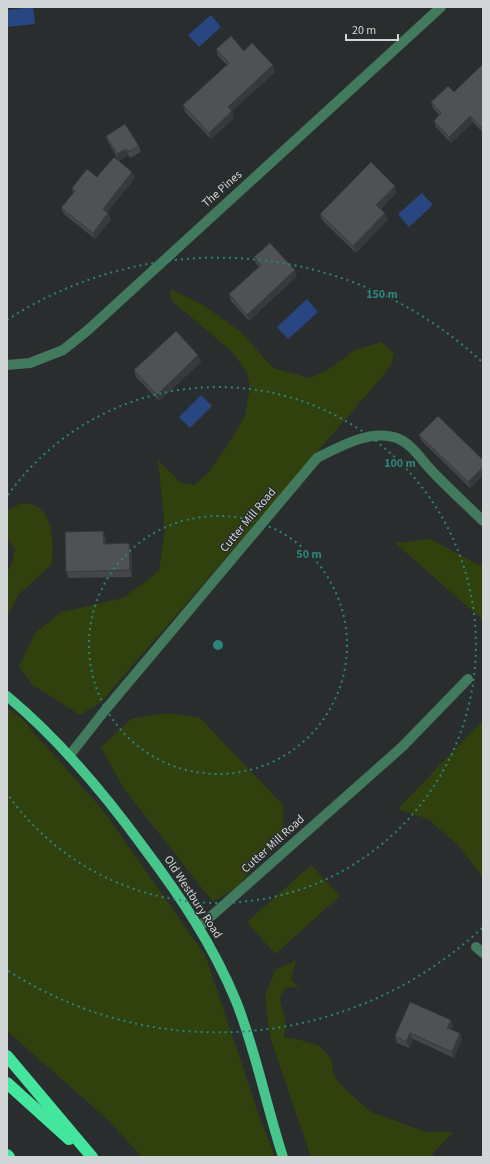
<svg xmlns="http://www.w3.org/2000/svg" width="490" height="1164" viewBox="0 0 490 1164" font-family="'Source Sans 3',sans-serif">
	<rect width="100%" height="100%" fill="#292d2d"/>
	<g fill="#31410d">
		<polygon points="170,289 203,305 241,332 273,368 310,378 329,369 355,350 381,342 394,352 391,365 381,378 101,702 80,715 33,685 19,667 35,633 61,612 123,598 159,571 165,530 158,460 181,483 194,485 208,473 227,446 245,416 250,388 247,372 231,351 171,300"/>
		<path d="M21 503C25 504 30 503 34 505 55 516 53 544 52 564L18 595 7 617V570L11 566 15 549 7 538V511Z"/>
		<polygon points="430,539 483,567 483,620 395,543"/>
		<polygon points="7,708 19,716 102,809 205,955 259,1115 275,1157 142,1157 107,1119 7,1031"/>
		<polygon points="167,713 200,718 283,805 283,833 236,888 213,902 124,789 101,747 131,719"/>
		<polygon points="483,720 483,878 458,845 428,819 398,809"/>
		<polygon points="311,865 340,896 275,954 247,922"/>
		<path d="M296 960 291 980 299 988 288 987C274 999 283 1006 285 1020 286 1026 284 1032 284 1037L300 1040 320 1046 331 1059 334 1076 348 1092 371 1112 426 1132H453L433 1153 432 1157H311L270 1037 265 996 275 970Z"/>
	</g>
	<g fill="#284682">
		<polygon points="33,7 35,24 7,27 7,10"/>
		<polygon points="211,15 221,27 199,47 188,35"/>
		<polygon points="422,193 433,205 409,227 398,214"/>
		<polygon points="307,299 318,312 288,339 277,327"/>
		<polygon points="201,395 212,406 190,428 179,417"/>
	</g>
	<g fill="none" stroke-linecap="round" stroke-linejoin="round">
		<g stroke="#427a5d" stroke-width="10">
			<polyline points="7,365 30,363 63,350 88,330 441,7"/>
			<path d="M69 756 106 709 317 458C341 446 372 428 399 439 413 445 422 461 432 471 448 488 466 504 483 521"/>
			<polyline points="199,927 402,747 468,679"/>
			<polyline points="476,947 483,953"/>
		</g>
		<path stroke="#47c68b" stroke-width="10" d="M7 696C60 740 104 793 144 848 180 896 213 945 236 1001 256 1051 266 1105 283 1157"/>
		<g stroke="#44e59d" stroke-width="12">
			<polyline points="7,1056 92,1157"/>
			<polyline points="7,1083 69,1139"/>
			<polyline points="7,1155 9,1157"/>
		</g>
	</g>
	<g fill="#434748">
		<polygon points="216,49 244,51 275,72 232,111 234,118 211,139 185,112 183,105 227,65 218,56"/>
		<polygon points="483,64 483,133 473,122 451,143 436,127 434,121 439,115 433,108 431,102 454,92"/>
		<polygon points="106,136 139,146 141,152 130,158 128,155 119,161 108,142"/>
		<polygon points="97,177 135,178 107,212 111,220 95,239 64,214 61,208 73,193 72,188"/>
		<polygon points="397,192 381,209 385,213 388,219 356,253 323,221 320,214"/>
		<polygon points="254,257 297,276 249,321 231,301 229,294 259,267 256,264"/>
		<polygon points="198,355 201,362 159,401 136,377 134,370"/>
		<polygon points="419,435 483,460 483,475 470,488 422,441"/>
		<polygon points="106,537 106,544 131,549 132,577 69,578 66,572"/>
		<polygon points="451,1020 453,1026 451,1029 462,1039 454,1058 413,1039 409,1048 397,1043 395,1036"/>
	</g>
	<g fill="#37393b">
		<polygon points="273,65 275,72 230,113 228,107"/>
		<polygon points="232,111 234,118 211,139 209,133"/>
		<polygon points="470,116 473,122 451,143 449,137"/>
		<polygon points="126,149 128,155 119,161 117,154"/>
		<polygon points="132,172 135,178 105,215 103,209"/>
		<polygon points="395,186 397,192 379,211 376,205"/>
		<polygon points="108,213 111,220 95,239 93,233"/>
		<polygon points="385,213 388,219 356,253 353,246"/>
		<polygon points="295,270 297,276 249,321 247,315"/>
		<polygon points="198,355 201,362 159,401 157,395"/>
		<polygon points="483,467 483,475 470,488 468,482"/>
		<polygon points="103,531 106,537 106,550 104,544"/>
		<polygon points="129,543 131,549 132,577 130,570"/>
		<polygon points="451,1020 453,1026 450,1034 447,1028"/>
		<polygon points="410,1033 413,1039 409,1048 406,1042"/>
		<polygon points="460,1033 462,1039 454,1058 452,1052"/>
	</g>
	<g fill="#4e5254" stroke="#37393b">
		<polygon points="231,36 244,51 252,43 273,65 228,107 232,111 209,133 183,105 229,63 216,49"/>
		<polygon points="483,64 483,126 481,127 470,116 449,137 434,121 441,113 431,102 448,86 454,92"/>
		<polygon points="125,124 139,146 128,152 126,149 117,154 106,136"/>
		<polygon points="114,157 132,172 103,209 108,213 93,233 61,208 75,191 72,188 87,169 97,177"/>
		<polygon points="371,162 395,186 376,205 385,213 353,246 320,214"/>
		<polygon points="270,243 295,270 247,315 229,294 261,265 254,257"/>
		<polygon points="176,331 198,355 157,395 134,370"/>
		<polygon points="438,416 483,460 483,467 468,482 419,435"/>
		<polygon points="103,531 104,544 129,543 130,570 66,572 65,532"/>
		<polygon points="410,1002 451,1020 447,1028 460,1033 452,1052 410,1033 406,1042 395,1036"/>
	</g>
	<g fill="none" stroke="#2c847d" stroke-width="2" stroke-dasharray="2 4">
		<circle cx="218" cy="645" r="129"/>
		<path d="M8 495A258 258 0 1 1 8 795"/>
		<path d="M482 928A387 387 0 0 1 7 970M7 320A387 387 0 0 1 482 362"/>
	</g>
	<g text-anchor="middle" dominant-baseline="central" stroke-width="3" stroke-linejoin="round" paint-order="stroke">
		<g font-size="12" fill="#d2d5d5" stroke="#292d2d">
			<text transform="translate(222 189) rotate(-42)">The Pines</text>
			<text transform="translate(248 520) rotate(-50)">Cutter Mill Road</text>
			<text transform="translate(273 844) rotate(-42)">Cutter Mill Road</text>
			<text transform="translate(193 897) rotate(57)">Old Westbury Road</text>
		</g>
	</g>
	<circle cx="218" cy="645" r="6" fill="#2c847d" stroke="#292d2d" stroke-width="2"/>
	<g font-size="12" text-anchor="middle" font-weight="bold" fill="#2c847d" stroke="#292d2d" stroke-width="3" stroke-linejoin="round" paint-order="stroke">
		<text x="382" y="298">150 m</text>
		<text x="400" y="467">100 m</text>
		<text x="309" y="558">50 m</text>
	</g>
	<rect width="490" height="1164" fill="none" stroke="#d2d5d5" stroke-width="16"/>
	<path d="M346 34v6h52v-6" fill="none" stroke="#d2d5d5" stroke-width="2"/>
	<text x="352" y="34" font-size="12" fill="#d2d5d5" stroke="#292d2d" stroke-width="3" paint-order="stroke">20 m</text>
</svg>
